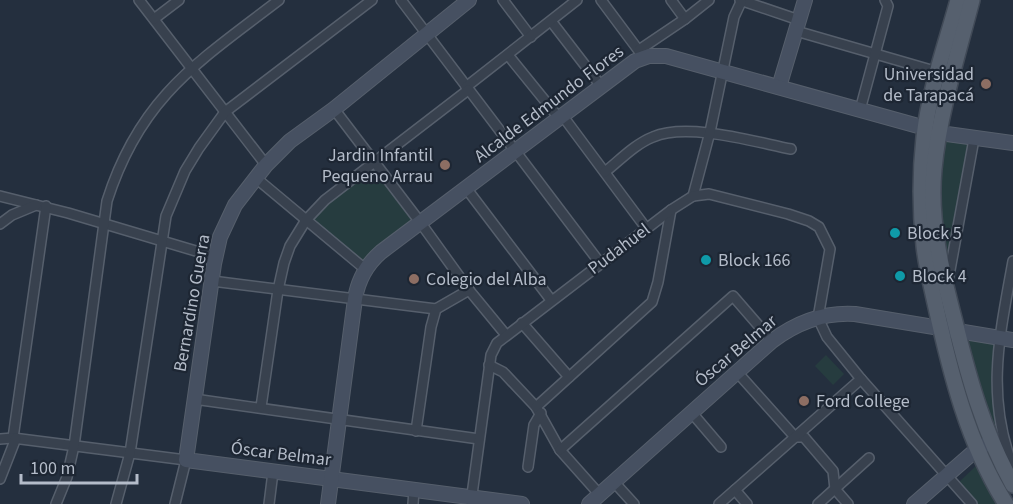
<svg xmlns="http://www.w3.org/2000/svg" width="1013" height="504" viewBox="0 0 1013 504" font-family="'Source Sans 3',sans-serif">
	<rect width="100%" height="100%" fill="#242f3e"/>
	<g fill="#263c3f">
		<polygon points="945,141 970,144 949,268 941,235 940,202"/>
		<polygon points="368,170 373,170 410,218 410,222 377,247 367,258 359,261 315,223 312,218"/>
		<polygon points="964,340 994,343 995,403 1005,465"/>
		<polygon points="826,355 844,374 833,385 815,366"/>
		<polygon points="977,465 1003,504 975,504 957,484"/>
	</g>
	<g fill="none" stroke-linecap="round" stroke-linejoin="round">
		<defs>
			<g id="street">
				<polyline points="139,0 266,165"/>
				<polyline points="401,0 600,263"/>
				<polyline points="503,0 531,37"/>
				<polyline points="601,0 642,55"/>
				<polyline points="671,0 685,19"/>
				<polyline points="740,0 799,20"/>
				<polyline points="154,19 179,0"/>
				<polyline points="551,21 601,86"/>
				<polyline points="796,31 938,72"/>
				<polyline points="639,50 685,19 709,0"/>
				<polyline points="508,55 559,118"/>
				<polyline points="466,87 577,0"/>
				<polyline points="334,109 420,222 469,290 506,335"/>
				<polyline points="860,110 888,6 885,0"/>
				<polyline points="562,115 646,228"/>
				<path d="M605 172C620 160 635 144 653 137 688 122 755 142 791 149"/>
				<polyline points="256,178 365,269"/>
				<polyline points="466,188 551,300"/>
				<polyline points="0,196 68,213 216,257"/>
				<polyline points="693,196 710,132 734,17 741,2"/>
				<polyline points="0,224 12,215 36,205"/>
				<path d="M1013 261C1000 334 985 395 1013 467"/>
				<polyline points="212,281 436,309"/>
				<polyline points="948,281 974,139"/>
				<polyline points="522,323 569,377"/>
				<polyline points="489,365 503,372 536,407 560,450 600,495"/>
				<polyline points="737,372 795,437 804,437 833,471 835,489 848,504"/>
				<polyline points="194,399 479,439"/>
				<polyline points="261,407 278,290 284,263 290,246 306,220 325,200 468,90"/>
				<polyline points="536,407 652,302 658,282 671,210"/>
				<polyline points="692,413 721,447"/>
				<polyline points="416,431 431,327 436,309 469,290"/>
				<polyline points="13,438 46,206"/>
				<polyline points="0,439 13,438 186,460 175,504"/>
				<polyline points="560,450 733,296 772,341"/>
				<polyline points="528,467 534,425 541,413"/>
				<polyline points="0,479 16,438"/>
				<polyline points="614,482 634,504"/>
				<polyline points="735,490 747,504"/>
				<polyline points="471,502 491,355 497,343 671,210 693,196 709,194 788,214 809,221 819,227 830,249 818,318 827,337 861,379 972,504"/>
				<path d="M56 504 67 477 74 446 107 201C140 97 198 62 279 0"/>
				<polyline points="116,504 130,453 166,216 185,171 199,148 225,112 372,0"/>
				<polyline points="269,504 273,472"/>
				<polyline points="413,504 414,490"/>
				<polyline points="719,504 861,379"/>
				<polyline points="818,504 869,458"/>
			</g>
			<g id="secondary">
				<polyline points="469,0 334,109 290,141 266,165 235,205 220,237 214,264 186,460 522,504"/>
				<polyline points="779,87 805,0"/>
				<path d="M328 504 355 299C358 280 366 265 381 252L635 61 649 56H666L947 134 1013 143"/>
				<path d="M589 504 772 341C796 323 824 312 855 314L1013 340"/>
				<polyline points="914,504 977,449 987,444"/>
			</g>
			<g id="primary">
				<path d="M958 0C946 44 929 91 924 137 920 173 920 209 924 246 926 265 931 284 935 303 950 372 968 444 1006 504"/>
				<path d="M972 0C958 54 939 114 934 169 929 222 942 272 955 322 969 379 984 433 1013 485"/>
			</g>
		</defs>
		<use href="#street" stroke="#565f6c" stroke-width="12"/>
		<use href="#secondary" stroke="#565f6c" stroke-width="16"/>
		<use href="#primary" stroke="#414a57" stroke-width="18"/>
		<use href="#street" stroke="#38414e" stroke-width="9"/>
		<use href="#secondary" stroke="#465061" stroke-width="14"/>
		<use href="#primary" stroke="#56606e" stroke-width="15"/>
	</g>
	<g fill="#8d6e63" stroke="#1d2633" stroke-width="2">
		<circle cx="986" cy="84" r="6"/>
		<circle cx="445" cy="165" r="6"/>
		<circle cx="414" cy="279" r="6"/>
		<circle cx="804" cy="401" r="6"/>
	</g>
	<g fill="#0f9aa8" stroke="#1d2633" stroke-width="2">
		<circle cx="895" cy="233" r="6"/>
		<circle cx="706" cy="260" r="6"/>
		<circle cx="900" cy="276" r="6"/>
	</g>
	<g text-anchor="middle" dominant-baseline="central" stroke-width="4.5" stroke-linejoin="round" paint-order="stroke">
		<g font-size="18" fill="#b4bcc9" stroke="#1d2633" text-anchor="start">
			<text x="974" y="74" text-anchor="end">Universidad<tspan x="974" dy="21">de Tarapacá</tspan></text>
			<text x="433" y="155" text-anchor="end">Jardin Infantil<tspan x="433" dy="21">Pequeno Arrau</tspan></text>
			<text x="907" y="233">Block 5</text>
			<text x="718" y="260">Block 166</text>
			<text x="912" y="276">Block 4</text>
			<text x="426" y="279">Colegio del Alba</text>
			<text x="816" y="401">Ford College</text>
		</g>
		<g font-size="18" fill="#b4bcc9" stroke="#1d2633">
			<text transform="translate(549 104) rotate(-37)">Alcalde Edmundo Flores</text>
			<text transform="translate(619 249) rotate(-37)">Pudahuel</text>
			<text transform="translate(192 303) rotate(-80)">Bernardino Guerra</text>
			<text transform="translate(736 351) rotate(-40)">Óscar Belmar</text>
			<text transform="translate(281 454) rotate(7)">Óscar Belmar</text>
		</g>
	</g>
	<path d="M21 474v9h116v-9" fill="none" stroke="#b4bcc9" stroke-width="3"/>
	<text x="30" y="474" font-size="18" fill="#b4bcc9" stroke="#1d2633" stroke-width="4.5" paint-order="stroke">100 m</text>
</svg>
